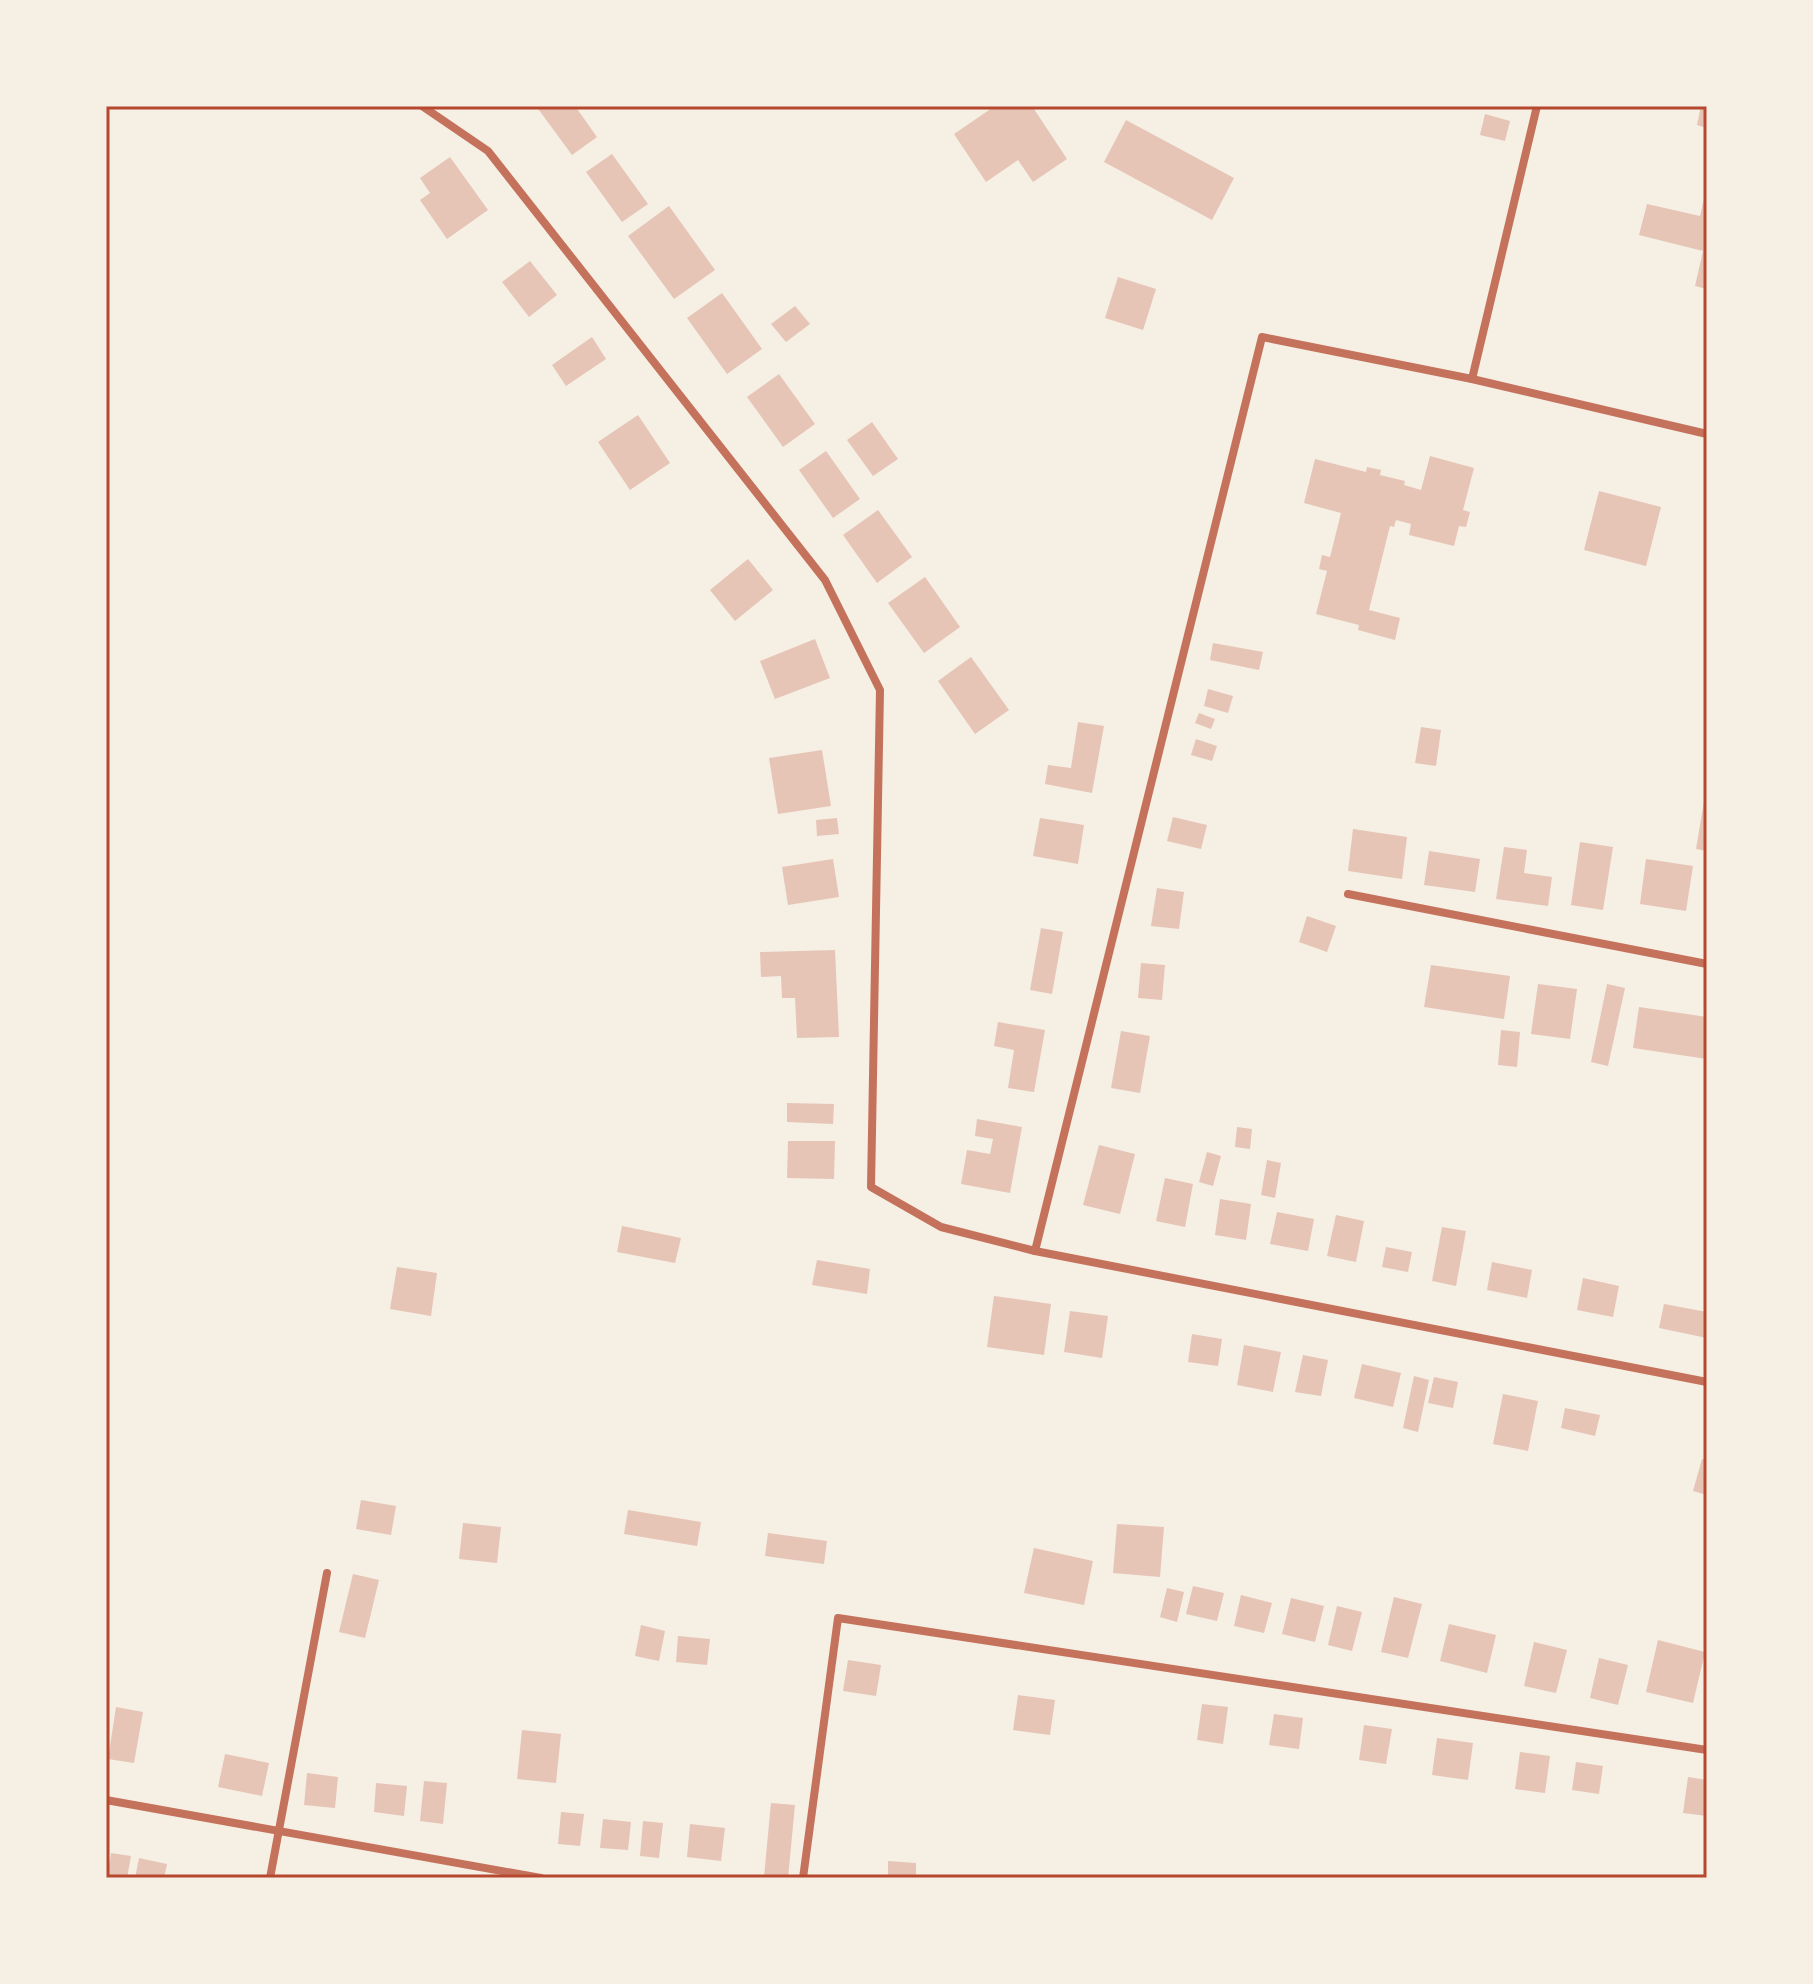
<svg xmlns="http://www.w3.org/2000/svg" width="1813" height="1984" viewBox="0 0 1813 1984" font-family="'DejaVu Sans',sans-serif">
	<rect width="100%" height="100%" fill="#f6efe4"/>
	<g fill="#e6c5b7">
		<polygon points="536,106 575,106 597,137 572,155"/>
		<polygon points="995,106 1032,106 1067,159 1033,182 1018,160 986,182 954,134"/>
		<polygon points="1701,106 1707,106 1707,128 1697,125"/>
		<polygon points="1485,114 1510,121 1505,141 1480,135"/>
		<polygon points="1126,120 1234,178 1212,220 1104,162"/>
		<polygon points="612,154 648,204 622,222 586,172"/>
		<polygon points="450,157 488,210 447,239 420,200 430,193 420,178"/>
		<polygon points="1706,190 1707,191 1707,289 1695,286 1703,251 1639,235 1647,204 1700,216"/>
		<polygon points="669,206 715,270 674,299 628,236"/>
		<polygon points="530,261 557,295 529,317 502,282"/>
		<polygon points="1118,277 1156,289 1143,330 1105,318"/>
		<polygon points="722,293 762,349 727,374 687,318"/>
		<polygon points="795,306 810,324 786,342 771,324"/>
		<polygon points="592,337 606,359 566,386 552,365"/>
		<polygon points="779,374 815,424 783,447 747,397"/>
		<polygon points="638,415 670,463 630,490 598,442"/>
		<polygon points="872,422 898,459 873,476 847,440"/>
		<polygon points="826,451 860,499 833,518 799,470"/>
		<polygon points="1430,456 1474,468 1463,510 1470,512 1466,527 1459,526 1454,546 1409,535 1411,524 1396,520 1394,527 1390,526 1369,610 1400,618 1395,640 1358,630 1359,625 1316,614 1327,571 1319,569 1322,555 1330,557 1341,513 1304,503 1315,459 1366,472 1367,467 1381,470 1380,475 1405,481 1404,485 1421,490"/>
		<polygon points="1599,491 1661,507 1646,566 1584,550"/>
		<polygon points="878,510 912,557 877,583 843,535"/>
		<polygon points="748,559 773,590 735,621 710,590"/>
		<polygon points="925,577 960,627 924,653 888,603"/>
		<polygon points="815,639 830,678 775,699 760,661"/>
		<polygon points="1213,643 1263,652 1259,670 1210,660"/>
		<polygon points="971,657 1009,710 975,734 938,681"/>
		<polygon points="1208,689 1233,696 1228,713 1204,706"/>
		<polygon points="1199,713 1215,719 1211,729 1195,723"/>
		<polygon points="1078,722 1104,726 1092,793 1045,784 1048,765 1071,768"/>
		<polygon points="1421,727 1441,730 1436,766 1415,763"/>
		<polygon points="1196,739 1217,746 1212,761 1191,755"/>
		<polygon points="822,750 831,806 778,814 769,758"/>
		<polygon points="1705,795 1707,796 1707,851 1696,849"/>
		<polygon points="1173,817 1207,825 1201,849 1167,841"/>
		<polygon points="837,818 839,834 817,836 816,820"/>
		<polygon points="1040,818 1084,825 1078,864 1033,856"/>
		<polygon points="1353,829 1407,837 1402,879 1348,871"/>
		<polygon points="1580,842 1613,847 1603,910 1571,905"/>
		<polygon points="1504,847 1527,850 1524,873 1552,877 1548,906 1496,899"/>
		<polygon points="1429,851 1480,859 1475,892 1424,885"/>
		<polygon points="833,859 839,897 788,905 782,867"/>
		<polygon points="1646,859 1693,866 1686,911 1640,904"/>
		<polygon points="1157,888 1184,892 1179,929 1151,926"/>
		<polygon points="1307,916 1336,926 1327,952 1299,942"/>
		<polygon points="1041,928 1063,932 1052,994 1030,990"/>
		<polygon points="835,950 839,1037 797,1038 795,998 782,998 781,976 761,977 760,952"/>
		<polygon points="1141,963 1165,965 1162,1000 1138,998"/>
		<polygon points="1431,965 1510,976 1504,1019 1424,1007"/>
		<polygon points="1538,984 1577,989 1570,1039 1531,1034"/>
		<polygon points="1607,984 1625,988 1608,1066 1591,1062"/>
		<polygon points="1639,1007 1707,1017 1707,1059 1633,1048"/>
		<polygon points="998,1022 1045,1030 1034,1092 1008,1088 1014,1050 994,1046"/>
		<polygon points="1501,1030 1520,1032 1517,1067 1498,1065"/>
		<polygon points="1121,1031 1150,1036 1140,1093 1111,1088"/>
		<polygon points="787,1103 834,1104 833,1124 787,1122"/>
		<polygon points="977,1119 1022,1127 1010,1193 961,1184 967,1150 990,1154 993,1139 975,1136"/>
		<polygon points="1237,1127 1252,1129 1250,1149 1235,1147"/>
		<polygon points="788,1141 835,1141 834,1179 787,1178"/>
		<polygon points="1099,1145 1135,1154 1120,1214 1083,1205"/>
		<polygon points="1207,1152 1221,1156 1213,1186 1199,1182"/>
		<polygon points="1267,1160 1281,1163 1275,1198 1261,1195"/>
		<polygon points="1165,1178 1193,1184 1185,1227 1156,1221"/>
		<polygon points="1220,1199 1251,1204 1246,1240 1215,1235"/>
		<polygon points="1277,1212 1314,1219 1308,1251 1270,1244"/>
		<polygon points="1336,1215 1364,1221 1356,1262 1327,1256"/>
		<polygon points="622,1226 681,1238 675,1263 617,1252"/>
		<polygon points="1442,1227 1466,1231 1456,1286 1432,1281"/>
		<polygon points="1386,1247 1412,1252 1408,1272 1382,1267"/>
		<polygon points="817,1260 870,1269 867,1294 812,1285"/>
		<polygon points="1492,1262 1532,1270 1527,1298 1487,1290"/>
		<polygon points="397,1267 437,1273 431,1316 390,1309"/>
		<polygon points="1583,1278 1619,1286 1613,1317 1577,1310"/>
		<polygon points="994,1296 1051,1304 1044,1355 987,1347"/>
		<polygon points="1664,1304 1707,1312 1707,1338 1659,1328"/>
		<polygon points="1070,1311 1108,1316 1102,1358 1064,1352"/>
		<polygon points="1192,1334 1222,1339 1218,1366 1188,1362"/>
		<polygon points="1244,1345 1281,1352 1273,1392 1237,1385"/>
		<polygon points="1303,1355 1328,1360 1321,1396 1295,1392"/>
		<polygon points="1362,1364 1401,1373 1393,1407 1354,1398"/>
		<polygon points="1414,1376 1429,1380 1418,1432 1403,1428"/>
		<polygon points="1434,1377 1458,1382 1453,1408 1428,1403"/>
		<polygon points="1503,1394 1538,1401 1528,1451 1493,1444"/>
		<polygon points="1565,1408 1600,1415 1595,1436 1561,1428"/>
		<polygon points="1702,1459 1707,1460 1707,1495 1693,1491"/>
		<polygon points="361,1500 396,1506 391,1535 356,1529"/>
		<polygon points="628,1510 701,1522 697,1546 624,1534"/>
		<polygon points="463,1523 501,1527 497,1563 459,1559"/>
		<polygon points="1117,1524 1164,1527 1160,1577 1113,1573"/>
		<polygon points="768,1533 827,1541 824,1564 765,1556"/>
		<polygon points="1034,1548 1093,1561 1084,1605 1024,1593"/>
		<polygon points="353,1574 379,1580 365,1638 339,1632"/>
		<polygon points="1193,1586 1224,1593 1217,1621 1186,1614"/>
		<polygon points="1167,1588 1184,1592 1177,1622 1160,1617"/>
		<polygon points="1241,1595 1272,1603 1264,1633 1234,1626"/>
		<polygon points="1394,1597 1422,1604 1408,1658 1381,1652"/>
		<polygon points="1291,1598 1324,1606 1315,1642 1282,1634"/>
		<polygon points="1337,1606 1362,1612 1352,1651 1328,1645"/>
		<polygon points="1449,1624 1496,1635 1487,1673 1440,1661"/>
		<polygon points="641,1625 665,1631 659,1661 635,1656"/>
		<polygon points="678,1636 710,1639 707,1665 676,1662"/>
		<polygon points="1658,1640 1705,1652 1693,1703 1646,1692"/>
		<polygon points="1534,1642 1567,1650 1556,1693 1524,1686"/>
		<polygon points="1599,1658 1628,1665 1618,1705 1590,1698"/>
		<polygon points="848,1660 881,1665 876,1696 843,1691"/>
		<polygon points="1018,1695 1055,1700 1050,1735 1013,1730"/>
		<polygon points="1202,1704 1228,1707 1223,1744 1197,1740"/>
		<polygon points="116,1707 143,1712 134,1763 108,1759"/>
		<polygon points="1274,1714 1303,1718 1299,1749 1269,1745"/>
		<polygon points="1364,1725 1392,1729 1386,1764 1359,1760"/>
		<polygon points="522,1730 561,1734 556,1783 517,1779"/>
		<polygon points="1437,1738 1473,1743 1468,1780 1432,1775"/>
		<polygon points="1520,1752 1550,1756 1545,1793 1515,1789"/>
		<polygon points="225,1754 269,1763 262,1796 218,1787"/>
		<polygon points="1576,1762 1603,1766 1599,1794 1572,1790"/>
		<polygon points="307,1773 338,1777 335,1808 304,1805"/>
		<polygon points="1688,1777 1707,1780 1707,1816 1683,1813"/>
		<polygon points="424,1781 447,1783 443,1824 420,1821"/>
		<polygon points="376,1783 407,1786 404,1816 374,1812"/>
		<polygon points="771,1803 795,1805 788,1878 764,1877"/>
		<polygon points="561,1812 584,1814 580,1846 558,1844"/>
		<polygon points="603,1819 631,1822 628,1850 600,1848"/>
		<polygon points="643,1821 663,1823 659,1858 640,1856"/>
		<polygon points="690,1824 725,1828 721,1861 687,1857"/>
		<polygon points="111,1853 131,1856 127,1878 107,1878"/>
		<polygon points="139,1858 167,1864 164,1878 135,1878"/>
		<polygon points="888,1861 916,1863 916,1878 888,1878"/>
	</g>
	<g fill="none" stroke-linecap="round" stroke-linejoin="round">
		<g stroke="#c5725c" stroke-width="8">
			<polyline points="422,106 488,151 825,580 880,690 871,1187 941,1227 1035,1251 1707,1382"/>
			<polyline points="1472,379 1537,106"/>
			<polyline points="1348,894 1707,964"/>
			<polyline points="1035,1251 1262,337 1472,379 1707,434"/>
			<polyline points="106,1800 541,1878"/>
			<polyline points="270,1878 327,1573"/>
			<polyline points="803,1878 838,1618 1707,1750"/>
		</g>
	</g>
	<rect width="1813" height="1984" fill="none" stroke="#f6efe4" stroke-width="216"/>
	<rect x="108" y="108" width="1597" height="1768" fill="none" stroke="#b5482f" stroke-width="3"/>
</svg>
